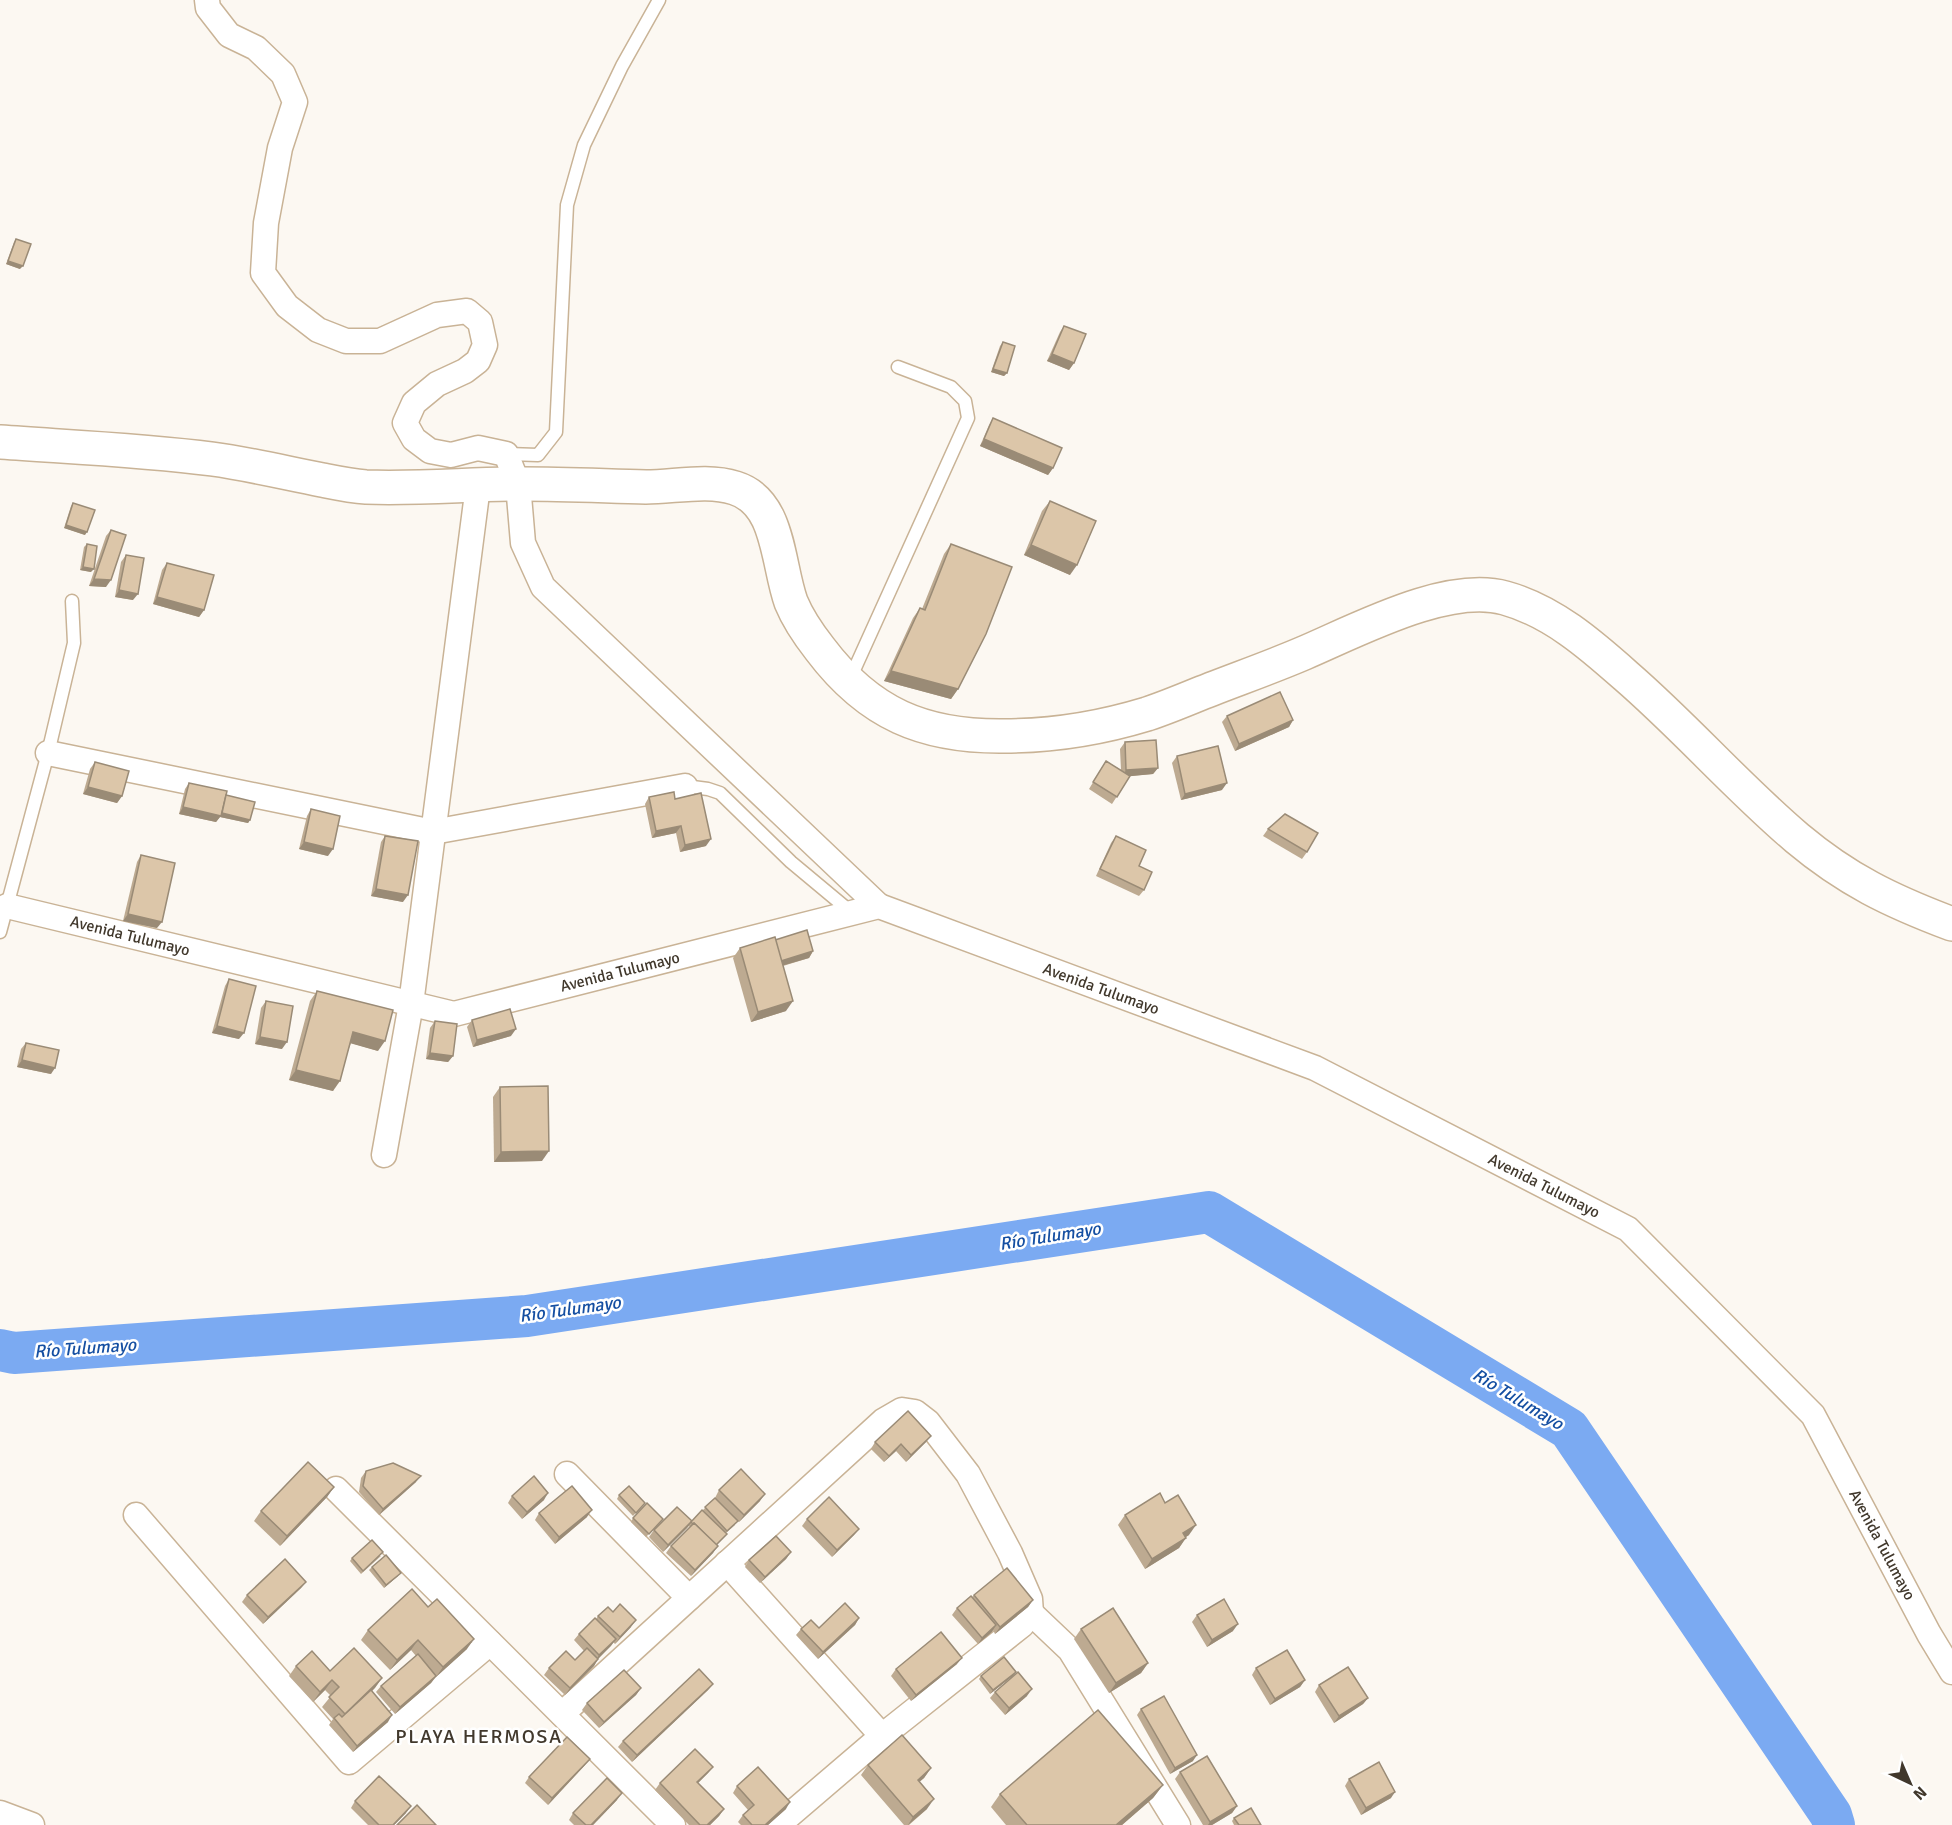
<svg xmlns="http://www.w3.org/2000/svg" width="1952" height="1825" viewBox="0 0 1952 1825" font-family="Signika,sans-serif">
	<rect width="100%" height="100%" fill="#fcf8f2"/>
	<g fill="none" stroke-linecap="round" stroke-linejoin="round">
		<polyline stroke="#7baaf2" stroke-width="42" points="0,1350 14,1353 527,1316 1209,1212 1569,1429 1831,1815 1834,1825"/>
		<defs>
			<g id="lane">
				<polyline points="506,454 538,455 556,432 567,205 584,145 622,66 659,0"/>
				<polyline points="850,679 968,418 965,401 951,387 898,367"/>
				<polyline points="685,786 708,789 720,793 791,862 851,912"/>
				<polyline points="0,932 48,753 74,643 72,601"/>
			</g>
			<g id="street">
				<polyline points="207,0 208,8 229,35 256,48 283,74 295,102 280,148 266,223 263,273 287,306 318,330 346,341 380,341 437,315 467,311 480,322 485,345 478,361 465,371 437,384 414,403 405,423 414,439 430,451 451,455 478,448 506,454 518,484 523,543 543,587 879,906"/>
				<polyline points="48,753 433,832 685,786"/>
				<polyline points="7,906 454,1014 879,906 1315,1068 1628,1229 1813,1415 1929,1634 1952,1672"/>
				<polyline points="384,1155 411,1004 478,486"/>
				<polyline points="567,1474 689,1598"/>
				<polyline points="336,1489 673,1825"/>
				<polyline points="136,1515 349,1762 490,1643"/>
				<polyline points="727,1563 882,1736"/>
				<polyline points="1031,1613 1070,1650 1178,1825"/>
				<polyline points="562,1714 883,1421 902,1410 915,1412 928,1422 968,1474 1010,1553 1030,1599 1031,1613 1022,1625 882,1736 778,1825"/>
				<polyline points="0,1813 32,1825"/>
			</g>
			<path id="primary" d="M0 442C70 447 142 450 212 459 249 464 286 473 322 480 337 483 351 486 366 487 418 489 471 484 523 484 564 484 605 486 646 487 674 487 708 479 735 488 780 502 777 563 791 602 798 619 809 635 820 649 869 714 924 737 1004 736 1052 736 1101 728 1147 714 1165 708 1182 701 1199 694 1234 680 1269 668 1304 653 1358 630 1447 582 1505 598 1552 611 1590 644 1626 676 1685 727 1737 787 1797 838 1847 880 1891 901 1952 924"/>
		</defs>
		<use href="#lane" stroke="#c9b396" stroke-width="15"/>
		<use href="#street" stroke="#c9b396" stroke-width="27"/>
		<use href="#primary" stroke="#c9b396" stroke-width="36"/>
		<use href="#lane" stroke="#fff" stroke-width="12"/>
		<use href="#street" stroke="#fff" stroke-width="24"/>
		<use href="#primary" stroke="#fff" stroke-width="33"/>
	</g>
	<g fill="#bdaa91">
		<polygon points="16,239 20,269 6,264 14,242"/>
		<polygon points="1064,326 1074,363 1069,370 1047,361 1060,332"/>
		<polygon points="1003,342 1007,373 1004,376 991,372 1000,346"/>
		<polygon points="993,418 1053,468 1048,475 980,446 989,425"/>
		<polygon points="1050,501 1070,575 1024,555 1042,511"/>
		<polygon points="73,503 85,535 64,528 71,506"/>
		<polygon points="111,530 106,587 89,586 106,536"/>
		<polygon points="87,544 91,572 80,570 84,547"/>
		<polygon points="951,544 958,689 951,699 884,681 913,618 920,608 922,609 944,554"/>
		<polygon points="126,555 133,600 115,597 121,562"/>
		<polygon points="167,563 204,610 199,617 153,604 162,570"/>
		<polygon points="1227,716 1293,720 1289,727 1235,751 1222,722"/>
		<polygon points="1125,742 1158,768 1153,774 1130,776 1112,804 1089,789 1106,761 1121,770 1120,749"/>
		<polygon points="1177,756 1222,790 1181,800 1172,763"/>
		<polygon points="95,762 122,796 117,803 83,794 90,769"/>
		<polygon points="189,783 226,795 250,820 248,823 220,817 216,822 179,814 185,789"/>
		<polygon points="649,797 675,799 706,846 680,852 676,833 652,838 645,804"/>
		<polygon points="311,809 328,856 299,849 307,816"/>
		<polygon points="1268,829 1307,852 1302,859 1263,836"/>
		<polygon points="385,836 403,902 371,896 381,842"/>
		<polygon points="1116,836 1139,866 1144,890 1139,896 1096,876 1111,843"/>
		<polygon points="141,855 157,928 123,921 137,862"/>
		<polygon points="775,940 813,951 809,958 783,966 786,1011 751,1022 733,958 740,948"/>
		<polygon points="229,979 239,1039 212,1033 225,986"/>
		<polygon points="317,991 378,1051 351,1043 333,1091 289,1080 310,1001"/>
		<polygon points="266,1001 282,1049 255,1044 261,1008"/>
		<polygon points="472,1020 511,1036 473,1047 467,1027"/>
		<polygon points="435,1021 453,1056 448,1062 426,1059 430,1028"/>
		<polygon points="26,1043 51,1074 17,1067 21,1049"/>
		<polygon points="500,1087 542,1161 494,1162 493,1097"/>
		<polygon points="875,1442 926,1442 906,1462 896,1451 884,1462 871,1449"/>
		<polygon points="366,1471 416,1482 379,1515 359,1492 361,1478"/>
		<polygon points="334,1487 327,1497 280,1546 254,1521 261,1511"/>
		<polygon points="719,1490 760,1501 739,1522 723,1506 735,1525 726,1533 727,1534 724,1537 717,1545 713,1553 691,1576 666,1553 671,1546 690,1527 689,1526 663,1552 649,1537 654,1530 692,1521 715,1498"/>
		<polygon points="619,1495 645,1503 633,1516 617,1499"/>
		<polygon points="512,1496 544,1500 522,1519 508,1503"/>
		<polygon points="1165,1503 1189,1535 1186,1537 1179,1548 1145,1569 1118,1525 1125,1515"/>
		<polygon points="539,1513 587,1517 555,1544 535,1520"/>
		<polygon points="633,1518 663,1519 646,1537 631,1522"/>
		<polygon points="807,1519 859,1529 854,1535 832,1557 802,1526"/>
		<polygon points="791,1552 786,1559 760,1583 745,1567 749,1560"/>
		<polygon points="381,1556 361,1574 350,1561 352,1558"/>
		<polygon points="372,1567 398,1576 384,1588 369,1570"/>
		<polygon points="306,1582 301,1588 263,1624 242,1602 247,1595"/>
		<polygon points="974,1595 1033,1600 1028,1607 995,1634 993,1630 978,1644 952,1615 957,1608 972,1597"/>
		<polygon points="613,1612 631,1627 615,1644 613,1642 598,1659 594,1666 565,1695 544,1675 549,1668 575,1660 584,1651 574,1640 579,1634 596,1619 598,1616"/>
		<polygon points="1197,1615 1233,1631 1207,1647 1192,1622"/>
		<polygon points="859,1618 855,1625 818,1659 796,1635 801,1629 819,1628"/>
		<polygon points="1081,1629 1148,1663 1141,1673 1109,1693 1074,1639"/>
		<polygon points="368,1630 467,1649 436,1677 431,1683 395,1714 376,1692 381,1686 416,1656 411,1650 390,1670 361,1640"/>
		<polygon points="957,1664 911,1701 891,1676 896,1669"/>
		<polygon points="296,1666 382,1678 372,1691 388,1722 353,1752 329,1725 333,1719 322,1707 331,1696 325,1690 313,1702 289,1676"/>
		<polygon points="1256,1668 1305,1680 1300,1687 1270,1705 1252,1675"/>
		<polygon points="1014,1675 990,1694 979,1679 981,1676"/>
		<polygon points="713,1684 708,1690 632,1762 618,1747 623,1741"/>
		<polygon points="1319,1685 1368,1698 1363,1704 1334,1723 1315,1692"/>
		<polygon points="641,1688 636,1695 599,1728 582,1710 587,1703"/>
		<polygon points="995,1692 1027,1696 1005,1715 990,1698"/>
		<polygon points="1141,1709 1193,1761 1170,1774 1137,1715"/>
		<polygon points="585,1765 548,1805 525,1783 529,1777"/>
		<polygon points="868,1765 931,1768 924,1778 919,1782 927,1809 909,1825 904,1825 861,1775"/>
		<polygon points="713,1767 708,1773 698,1783 724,1809 719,1816 710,1825 689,1825 655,1790 660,1783"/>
		<polygon points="1180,1772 1237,1806 1232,1813 1212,1825 1203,1825 1175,1779"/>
		<polygon points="1349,1779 1391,1798 1361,1815 1345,1786"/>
		<polygon points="1163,1785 1153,1798 1122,1825 1006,1825 991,1807 1000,1794"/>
		<polygon points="737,1786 786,1809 768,1825 741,1825 738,1822 743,1815 748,1810 733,1793"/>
		<polygon points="617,1800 593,1825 574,1825 569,1820 573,1813"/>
		<polygon points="355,1801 406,1813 394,1825 368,1825 351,1808"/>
		<polygon points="1234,1818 1261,1825 1234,1825 1232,1821"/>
	</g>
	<g fill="#9a8b76">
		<polygon points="8,261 23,266 20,269 6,264"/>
		<polygon points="1052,354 1074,363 1069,370 1047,361"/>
		<polygon points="993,369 1007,373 1004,376 991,372"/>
		<polygon points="984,439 1053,468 1048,475 980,446"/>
		<polygon points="66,525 87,532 85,535 64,528"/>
		<polygon points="1031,545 1077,565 1070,575 1024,555"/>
		<polygon points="83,567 94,569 91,572 80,570"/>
		<polygon points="94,579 111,580 106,587 89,586"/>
		<polygon points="119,590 138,594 133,600 115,597"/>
		<polygon points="157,597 204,610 199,617 153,604"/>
		<polygon points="891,671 958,689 951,699 884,681"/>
		<polygon points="1293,720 1289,727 1235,751 1239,744"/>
		<polygon points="1158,768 1153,774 1122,777 1126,770"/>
		<polygon points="1227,783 1222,790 1181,800 1185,794"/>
		<polygon points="88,787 122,796 117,803 83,794"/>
		<polygon points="183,807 220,812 250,820 248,823 220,817 216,822 179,814"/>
		<polygon points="681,826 676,833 652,838 656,831"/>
		<polygon points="711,839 706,846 680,852 685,845"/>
		<polygon points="304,842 333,849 328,856 299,849"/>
		<polygon points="376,889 408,895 403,902 371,896"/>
		<polygon points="128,914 162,922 157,928 123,921"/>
		<polygon points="813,951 809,958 774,968 778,962"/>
		<polygon points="793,1001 786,1011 751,1022 758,1012"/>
		<polygon points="217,1026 244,1033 239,1039 212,1033"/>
		<polygon points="516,1029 511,1036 473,1047 477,1040"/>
		<polygon points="353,1032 385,1041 378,1051 346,1042"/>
		<polygon points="260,1037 287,1042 282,1049 255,1044"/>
		<polygon points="430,1053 453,1056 448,1062 426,1059"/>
		<polygon points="22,1060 55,1068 51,1074 17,1067"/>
		<polygon points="296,1070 340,1081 333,1091 289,1080"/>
		<polygon points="549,1151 542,1161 494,1162 501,1152"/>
		<polygon points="931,1436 926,1442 906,1462 911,1455"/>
		<polygon points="901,1444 896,1451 884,1462 889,1456"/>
		<polygon points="421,1476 416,1482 379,1515 383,1509"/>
		<polygon points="334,1487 327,1497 280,1546 287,1536"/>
		<polygon points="548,1493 544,1500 522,1519 527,1512"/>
		<polygon points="765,1494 760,1501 739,1522 744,1515"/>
		<polygon points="592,1510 587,1517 555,1544 559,1537"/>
		<polygon points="692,1521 687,1528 663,1552 668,1545"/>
		<polygon points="1196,1525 1189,1535 1176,1543 1183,1533"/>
		<polygon points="859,1529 854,1535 832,1557 837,1550"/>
		<polygon points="1186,1538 1179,1548 1145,1569 1152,1559"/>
		<polygon points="718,1546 713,1553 691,1576 695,1570"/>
		<polygon points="791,1552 786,1559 760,1583 765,1577"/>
		<polygon points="401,1573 398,1576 384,1588 386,1585"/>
		<polygon points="306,1582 301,1588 263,1624 268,1617"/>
		<polygon points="1033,1600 1028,1607 995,1634 1000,1627"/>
		<polygon points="859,1618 855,1625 818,1659 823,1652"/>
		<polygon points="636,1620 631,1627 615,1644 620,1637"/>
		<polygon points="1238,1624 1233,1631 1207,1647 1212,1640"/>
		<polygon points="996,1625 992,1632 978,1644 982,1638"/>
		<polygon points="474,1639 467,1649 436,1677 443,1667"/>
		<polygon points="616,1639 611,1646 595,1662 599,1655"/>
		<polygon points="418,1640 411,1650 390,1670 397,1660"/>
		<polygon points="962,1658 957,1664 911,1701 916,1695"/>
		<polygon points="598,1659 594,1666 565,1695 570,1688"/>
		<polygon points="1148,1663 1141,1673 1109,1693 1116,1683"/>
		<polygon points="1016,1672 1014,1675 990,1694 993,1690"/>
		<polygon points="436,1676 431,1683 395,1714 400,1707"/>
		<polygon points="382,1678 375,1688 338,1724 345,1714"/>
		<polygon points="332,1680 325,1690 313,1702 320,1692"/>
		<polygon points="1305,1680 1300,1687 1270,1705 1275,1699"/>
		<polygon points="713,1684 708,1690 632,1762 637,1755"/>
		<polygon points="641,1688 636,1695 599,1728 604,1722"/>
		<polygon points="1032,1689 1027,1696 1005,1715 1009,1708"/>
		<polygon points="1368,1698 1363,1704 1334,1723 1339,1716"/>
		<polygon points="392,1715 388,1722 353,1752 357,1746"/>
		<polygon points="1197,1755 1193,1761 1170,1774 1175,1768"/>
		<polygon points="590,1759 585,1765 548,1805 552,1798"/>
		<polygon points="713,1767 708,1773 692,1789 697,1782"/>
		<polygon points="931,1768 924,1778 910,1790 918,1780"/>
		<polygon points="1163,1785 1153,1798 1122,1825 1116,1825"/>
		<polygon points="1395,1792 1391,1798 1361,1815 1366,1808"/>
		<polygon points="622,1793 617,1800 593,1825 591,1825"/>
		<polygon points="934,1799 927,1809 908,1825 913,1817"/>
		<polygon points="790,1802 786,1809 768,1825 765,1825"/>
		<polygon points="411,1806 406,1813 394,1825 393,1825"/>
		<polygon points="1237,1806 1232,1813 1212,1825 1208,1825 1210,1822"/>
		<polygon points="724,1809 719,1816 710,1825 707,1825"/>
	</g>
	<g fill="#dcc6a9" stroke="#9a8b76" stroke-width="1.5">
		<polygon points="16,239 31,244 23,266 8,261"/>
		<polygon points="1064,326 1086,334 1074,363 1052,354"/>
		<polygon points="1003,342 1015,346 1007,373 993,369"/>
		<polygon points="993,418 1062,448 1053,468 984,439"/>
		<polygon points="1050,501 1096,521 1077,565 1031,545"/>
		<polygon points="73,503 95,510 87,532 66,525"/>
		<polygon points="111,530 126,535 111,580 94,579"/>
		<polygon points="87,544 97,546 94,569 83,567"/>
		<polygon points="951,544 1012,567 986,634 958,689 891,671 920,608 925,610"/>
		<polygon points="126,555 144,558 138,594 119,590"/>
		<polygon points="167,563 214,575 204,610 157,597"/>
		<polygon points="1280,692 1293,720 1239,744 1227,716"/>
		<polygon points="1156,740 1158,768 1126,770 1125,742"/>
		<polygon points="1218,746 1227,783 1185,794 1177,756"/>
		<polygon points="1106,761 1130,776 1117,797 1093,782"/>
		<polygon points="95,762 129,771 122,796 88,787"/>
		<polygon points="189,783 227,791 221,816 183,807"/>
		<polygon points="674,792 675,799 701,793 711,839 685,845 681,826 656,831 649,797"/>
		<polygon points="226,795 255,802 250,820 222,813"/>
		<polygon points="311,809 340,816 333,849 304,842"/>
		<polygon points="1285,814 1318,833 1307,852 1268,829"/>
		<polygon points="385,836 418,841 408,895 376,889"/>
		<polygon points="1116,836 1146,850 1139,866 1152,872 1144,890 1100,869"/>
		<polygon points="141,855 175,863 162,922 128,914"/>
		<polygon points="807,930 813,951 781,961 775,940"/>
		<polygon points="775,937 793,1001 758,1012 740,948"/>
		<polygon points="229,979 256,986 244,1033 217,1026"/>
		<polygon points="317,991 393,1010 385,1041 353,1032 340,1081 296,1070"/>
		<polygon points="266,1001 293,1006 287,1042 260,1037"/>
		<polygon points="510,1009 516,1029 477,1040 472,1020"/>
		<polygon points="435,1021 457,1024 453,1056 430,1053"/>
		<polygon points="26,1043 59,1050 55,1068 22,1060"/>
		<polygon points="548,1086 549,1151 501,1152 500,1087"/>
		<polygon points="908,1411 931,1436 911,1455 901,1444 889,1456 875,1442"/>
		<polygon points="308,1462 334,1487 287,1536 261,1511"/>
		<polygon points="393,1463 421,1476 383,1509 363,1486 366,1471"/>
		<polygon points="741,1469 765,1494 744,1515 719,1490"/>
		<polygon points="534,1476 548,1493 527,1512 512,1496"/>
		<polygon points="572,1486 592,1510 559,1537 539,1513"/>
		<polygon points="629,1486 645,1503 636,1513 619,1495"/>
		<polygon points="1160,1493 1165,1503 1178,1495 1196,1525 1183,1533 1186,1538 1152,1559 1125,1515"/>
		<polygon points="829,1497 859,1529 837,1550 807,1519"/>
		<polygon points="715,1498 738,1521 727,1531 705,1507"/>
		<polygon points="647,1503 663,1519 649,1534 633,1518"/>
		<polygon points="677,1507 692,1521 668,1545 654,1530"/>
		<polygon points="702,1510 727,1534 716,1545 694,1523 693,1524 691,1522"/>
		<polygon points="694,1523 718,1546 695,1570 671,1546"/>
		<polygon points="776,1536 791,1552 765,1577 749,1560"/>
		<polygon points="372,1540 383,1552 363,1571 352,1558"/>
		<polygon points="386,1555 401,1573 386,1585 372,1567"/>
		<polygon points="285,1559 306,1582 268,1617 247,1595"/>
		<polygon points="1007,1568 1033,1600 1000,1627 974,1595"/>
		<polygon points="412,1589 428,1607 437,1599 474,1639 443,1667 418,1640 397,1660 368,1630"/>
		<polygon points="971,1596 996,1625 982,1638 957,1608"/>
		<polygon points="1224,1599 1238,1624 1212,1640 1197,1615"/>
		<polygon points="845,1603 859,1618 823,1652 801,1629 811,1620 819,1628"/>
		<polygon points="620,1604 636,1620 620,1637 598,1616 608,1607 613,1612"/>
		<polygon points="1113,1608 1148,1663 1116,1683 1081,1629"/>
		<polygon points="595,1618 616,1639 599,1655 579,1634"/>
		<polygon points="941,1632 962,1658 916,1695 896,1669"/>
		<polygon points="354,1648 382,1678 345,1714 329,1697 339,1687 332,1680 320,1692 296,1666 312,1651 330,1671"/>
		<polygon points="587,1648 598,1659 570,1688 549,1668 566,1651 575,1660"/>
		<polygon points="1287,1650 1305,1680 1275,1699 1256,1668"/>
		<polygon points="418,1654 436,1676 400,1707 381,1686"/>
		<polygon points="1004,1657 1016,1672 993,1690 981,1676"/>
		<polygon points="1348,1667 1368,1698 1339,1716 1319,1685"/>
		<polygon points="699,1669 713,1684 637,1755 623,1741"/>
		<polygon points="624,1670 641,1688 604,1722 587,1703"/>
		<polygon points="1018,1672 1032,1689 1009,1708 995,1692"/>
		<polygon points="371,1690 392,1715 357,1746 334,1718 339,1714 342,1717"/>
		<polygon points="1164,1696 1197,1755 1175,1768 1141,1709"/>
		<polygon points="1098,1710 1163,1785 1116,1825 1027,1825 1000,1794"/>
		<polygon points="902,1735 931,1768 918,1780 934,1799 913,1817 868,1765"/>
		<polygon points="567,1737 590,1759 552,1798 529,1777"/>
		<polygon points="695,1749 713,1767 697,1782 724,1809 707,1825 700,1825 660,1783"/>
		<polygon points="1207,1756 1237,1806 1210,1822 1180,1772"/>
		<polygon points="1379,1762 1395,1792 1366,1808 1349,1779"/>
		<polygon points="758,1767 790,1802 765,1825 752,1825 743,1815 754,1805 737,1786"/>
		<polygon points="379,1776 411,1806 393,1825 379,1825 355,1801"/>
		<polygon points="607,1778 622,1793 591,1825 586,1825 573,1813"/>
		<polygon points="417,1805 436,1825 397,1825"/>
		<polygon points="1251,1808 1261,1825 1239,1825 1234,1818"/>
	</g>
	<g text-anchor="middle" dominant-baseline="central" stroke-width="5" stroke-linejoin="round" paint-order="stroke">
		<g font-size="16" fill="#41382c" stroke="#fff">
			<text transform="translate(130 936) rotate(14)">Avenida Tulumayo</text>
			<text transform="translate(620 972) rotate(-14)">Avenida Tulumayo</text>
			<text transform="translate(1101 989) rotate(20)">Avenida Tulumayo</text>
			<text transform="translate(1544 1186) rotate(27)">Avenida Tulumayo</text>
			<text transform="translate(1882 1545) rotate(62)">Avenida Tulumayo</text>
		</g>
		<g font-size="18" font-style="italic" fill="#154fa2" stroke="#fff">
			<text transform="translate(1050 1236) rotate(-9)">Río Tulumayo</text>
			<text transform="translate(570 1309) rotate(-8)">Río Tulumayo</text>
			<text transform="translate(85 1348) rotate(-4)">Río Tulumayo</text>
			<text transform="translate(1518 1399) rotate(31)">Río Tulumayo</text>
		</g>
		<g font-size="20" letter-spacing="1.5" fill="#41382c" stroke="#fff">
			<text x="479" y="1736">PLAYA HERMOSA</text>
		</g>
	</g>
	<g transform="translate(1910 1783) rotate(136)" stroke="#ffffff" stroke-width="4.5" paint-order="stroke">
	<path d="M0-4.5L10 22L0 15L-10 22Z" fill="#41382c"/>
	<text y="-9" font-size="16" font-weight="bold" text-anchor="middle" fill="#41382c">N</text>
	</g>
</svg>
